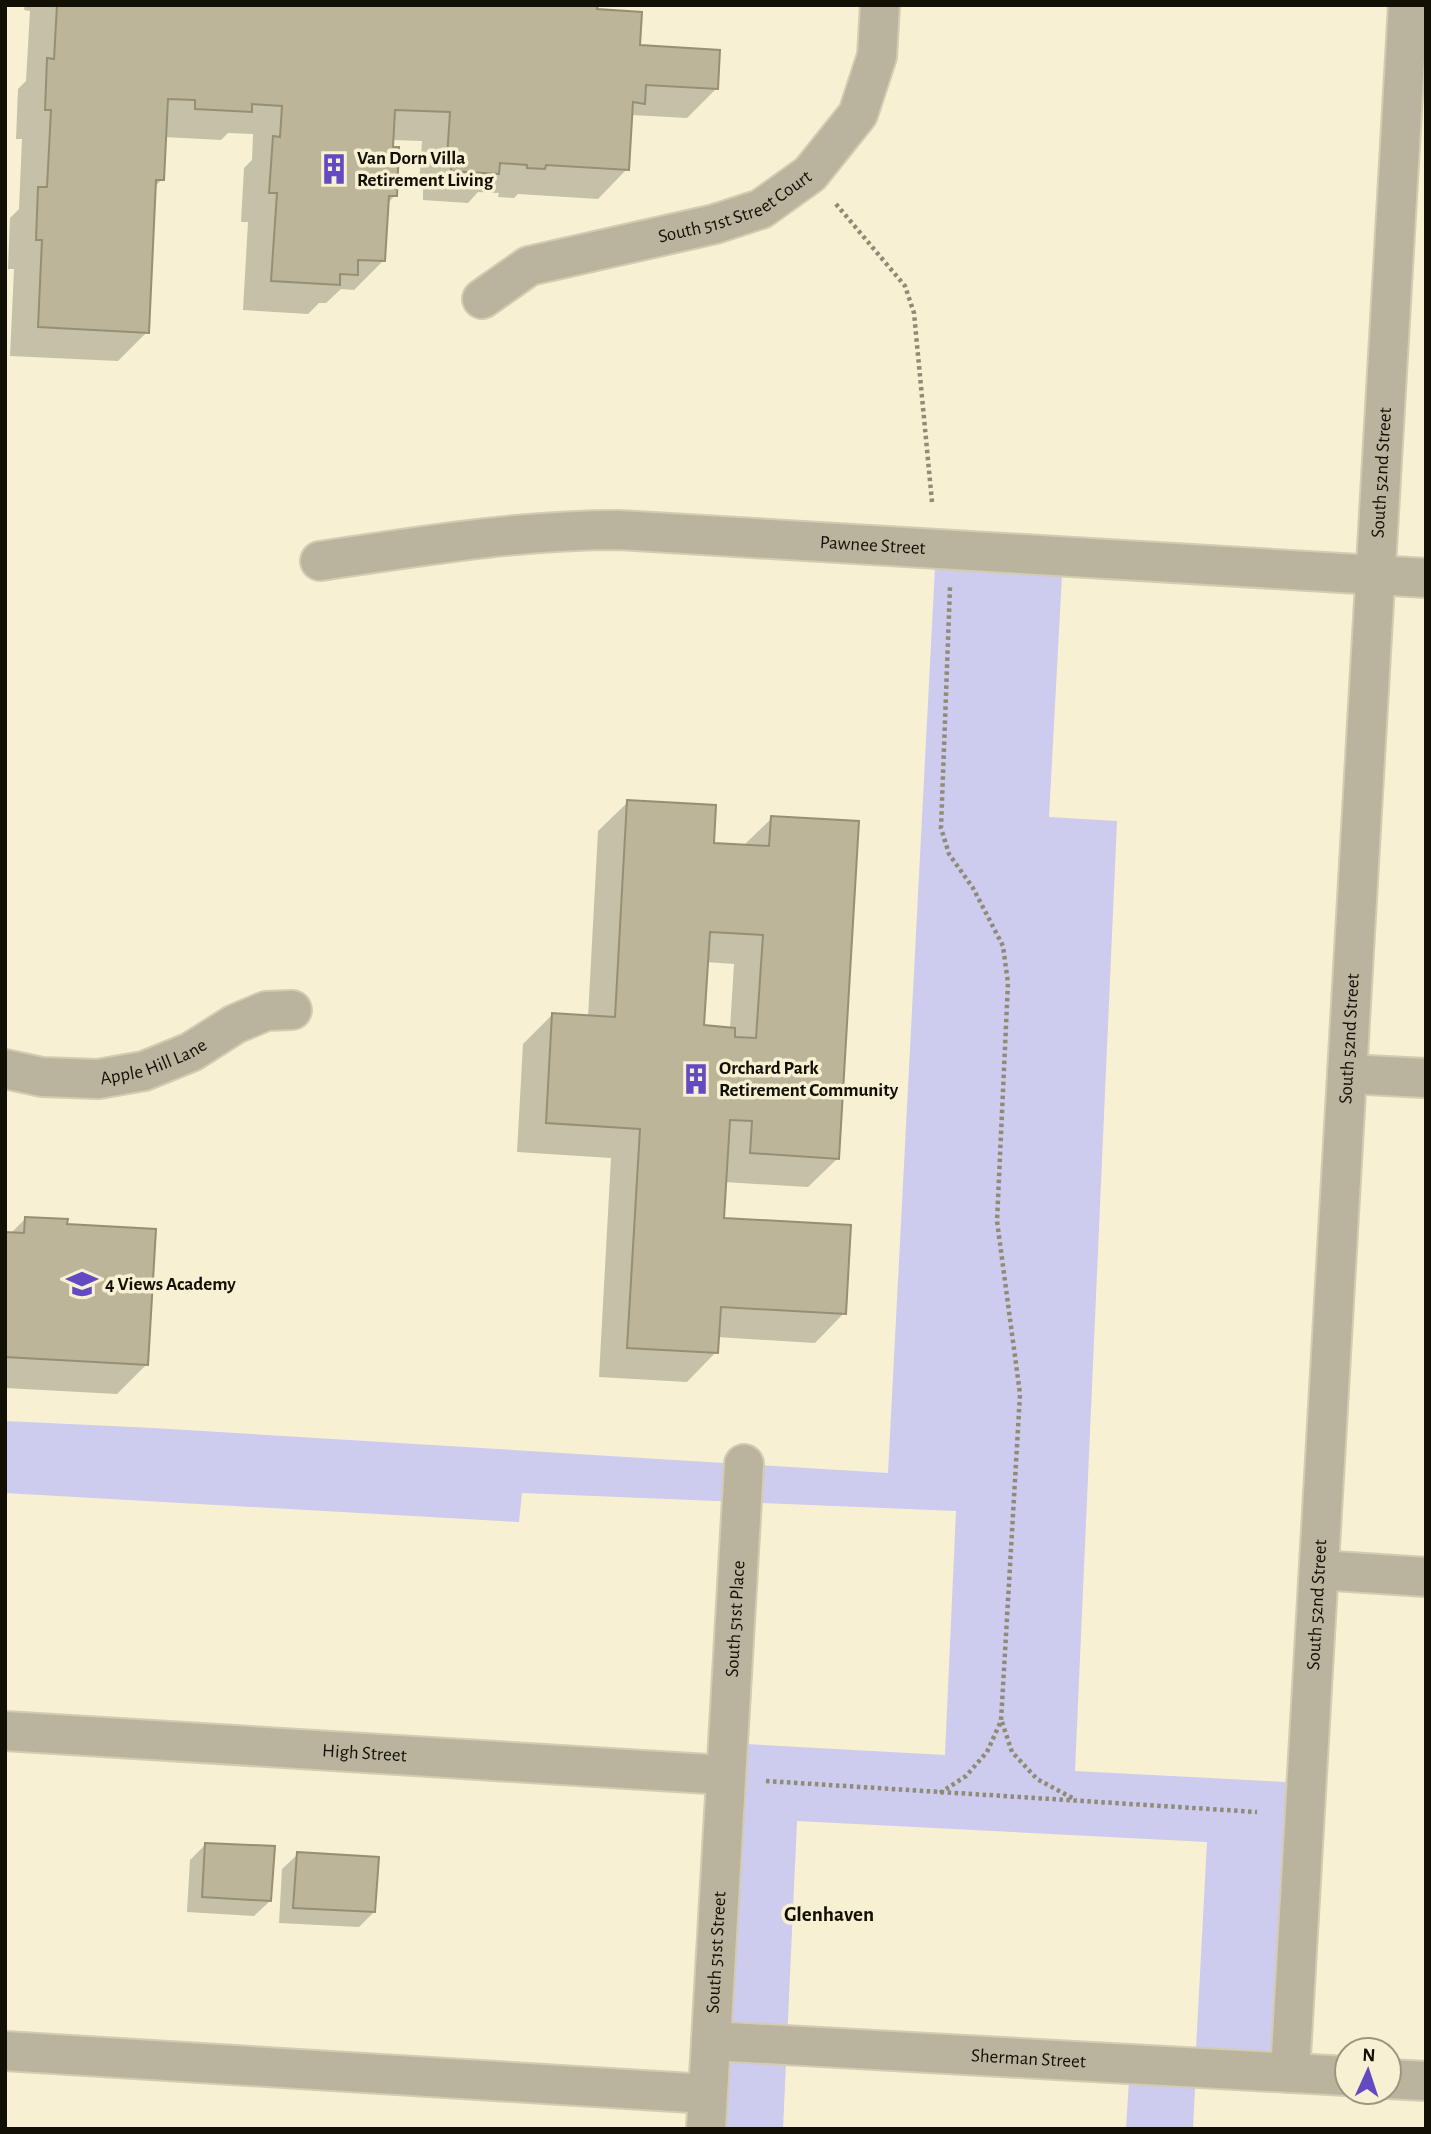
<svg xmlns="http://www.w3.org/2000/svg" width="1431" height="2134" viewBox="0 0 1431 2134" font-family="'Alegreya Sans',sans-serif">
	<rect width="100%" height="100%" fill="#f7f0d2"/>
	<polygon fill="#cdcbee" points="936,548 1063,556 1049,817 1117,821 1075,1771 1306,1783 1290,2073 1196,2068 1193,2129 1126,2129 1130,2064 1195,2068 1207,1842 797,1821 783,2129 706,2129 727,1743 945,1755 956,1511 522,1493 519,1522 5,1493 5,1421 153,1428 888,1473"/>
	<g fill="#0003" fill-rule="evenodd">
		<polygon points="25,5 596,5 596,11 638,47 716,89 687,118 632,115 627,169 598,199 518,194 514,198 498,197 499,193 478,192 468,203 423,200 423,187 419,186 422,141 392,140 395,195 387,204 384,260 354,290 341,289 326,303 319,303 308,314 243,310 248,222 241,222 244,168 252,160 253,134 228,133 221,140 164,137 162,179 154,188 147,332 118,361 10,356 14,269 8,269 10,218 19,209 22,139 16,139 18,89 26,81 30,11 24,10"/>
		<path d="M628 802 712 844 743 846 772 818 838 1158 808 1187 724 1182 722 1219 844 1313 815 1343 717 1337 716 1352 687 1382 599 1377 611 1158 517 1152 523 1044 552 1015 588 1017 598 831ZM706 962 734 964 730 1029 703 1027Z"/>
		<polygon points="25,1219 66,1225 147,1364 117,1394 5,1388 5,1233 10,1234"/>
		<polygon points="206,1844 270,1901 254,1916 187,1912 190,1860"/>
		<polygon points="298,1854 374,1912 359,1927 279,1923 282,1869"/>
	</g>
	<g fill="#bdb599" stroke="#968f73" stroke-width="2" fill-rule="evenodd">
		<polygon points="57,5 598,5 597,9 642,12 640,45 720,50 718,89 646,85 645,104 633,102 629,170 546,165 545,169 527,168 527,165 500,163 499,174 451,171 452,158 447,158 450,112 395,110 393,147 399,147 397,196 389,196 385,261 358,260 358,275 340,274 340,285 271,281 277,193 269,193 273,136 280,137 282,106 252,104 252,112 195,109 195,100 168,99 164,180 156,180 149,333 38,327 42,240 36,240 38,187 47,187 51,110 45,110 47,58 54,59"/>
		<path d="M627 800 716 805 714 843 769 846 771 816 859 821 839 1159 750 1153 752 1121 730 1120 724 1218 851 1225 846 1314 721 1307 718 1353 627 1348 640 1129 546 1123 552 1013 615 1017ZM710 932 763 935 756 1038 735 1037V1028L704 1025Z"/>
		<polygon points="25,1217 68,1219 67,1224 156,1229 148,1365 5,1357 5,1232 24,1233"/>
		<polygon points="205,1843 275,1846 271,1901 202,1897"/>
		<polygon points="297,1852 379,1857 375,1912 293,1908"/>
	</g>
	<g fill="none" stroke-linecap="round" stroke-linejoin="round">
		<defs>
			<g id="minor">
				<path id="s1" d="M482 299 529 266 715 224 761 209 810 174 858 114 877 56 880 5"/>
				<path id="s2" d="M320 561C421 546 517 530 619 530L1426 578"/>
				<path id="s3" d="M5 1069 42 1077 98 1079 144 1071 191 1052 235 1024 266 1011 292 1010"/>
				<polyline points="1347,1074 1426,1078"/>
				<polyline points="1319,1570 1426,1577"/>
				<path id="s4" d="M5 1731 725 1775"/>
				<path id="s5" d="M711 2041 1347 2076"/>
				<polyline points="5,2051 708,2094"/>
				<path id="s6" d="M1290 2073 1408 5"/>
				<polyline points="1389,2079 1426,2081"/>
				<path id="s7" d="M706 2129 744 1464"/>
			</g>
		</defs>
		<use href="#minor" stroke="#d2ccb1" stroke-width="42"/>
		<g stroke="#908b76" stroke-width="4.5" stroke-dasharray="3.5 3.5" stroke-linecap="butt">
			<polyline points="836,204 905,286 914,313 932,502"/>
			<polyline points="1002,1722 1012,1752 1037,1779 1076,1800"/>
			<polyline points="766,1781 1257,1812"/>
			<polyline points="940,1793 966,1776 987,1752 1001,1721 1020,1394 997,1221 1008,983 1003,946 973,888 949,854 941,828 950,587"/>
		</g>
		<use href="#minor" stroke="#bab49e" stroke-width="38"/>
	</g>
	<defs>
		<symbol id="building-bare" viewBox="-9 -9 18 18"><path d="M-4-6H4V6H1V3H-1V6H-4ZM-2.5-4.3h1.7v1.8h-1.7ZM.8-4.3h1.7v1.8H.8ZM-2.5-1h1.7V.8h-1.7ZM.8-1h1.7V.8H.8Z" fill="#6349c2" stroke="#f7f0d2" stroke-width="2.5" paint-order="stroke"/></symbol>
		<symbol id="school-bare" viewBox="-9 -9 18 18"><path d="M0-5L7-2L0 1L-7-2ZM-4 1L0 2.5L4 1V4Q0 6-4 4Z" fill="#6349c2" stroke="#f7f0d2" stroke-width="2.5" paint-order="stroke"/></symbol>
	</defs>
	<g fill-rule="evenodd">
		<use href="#building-bare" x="312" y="147" width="44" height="44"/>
		<use href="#building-bare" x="674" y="1057" width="44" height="44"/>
		<use href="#school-bare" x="60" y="1262" width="44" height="44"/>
	</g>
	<g text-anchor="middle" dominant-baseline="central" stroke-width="7" stroke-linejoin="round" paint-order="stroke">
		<g font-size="19" font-weight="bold" fill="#120f05" stroke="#f7f0d2" text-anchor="start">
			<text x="357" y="158">Van Dorn Villa<tspan x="357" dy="22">Retirement Living</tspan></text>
			<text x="719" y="1068">Orchard Park<tspan x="719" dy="22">Retirement Community</tspan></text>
			<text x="105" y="1284">4 Views Academy</text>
		</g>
		<g font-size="19" fill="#120f05" stroke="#f7f0d2">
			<text stroke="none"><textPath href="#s1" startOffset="273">South 51st Street Court</textPath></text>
			<text stroke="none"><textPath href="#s6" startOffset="1603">South 52nd Street</textPath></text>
			<text stroke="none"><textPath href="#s2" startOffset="555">Pawnee Street</textPath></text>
			<text stroke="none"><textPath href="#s6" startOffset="1036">South 52nd Street</textPath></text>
			<text stroke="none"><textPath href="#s3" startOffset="152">Apple Hill Lane</textPath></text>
			<text stroke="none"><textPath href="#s6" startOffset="469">South 52nd Street</textPath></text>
			<text stroke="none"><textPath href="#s7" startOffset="511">South 51st Place</textPath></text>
			<text stroke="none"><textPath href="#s4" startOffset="360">High Street</textPath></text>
			<text stroke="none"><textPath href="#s7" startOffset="177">South 51st Street</textPath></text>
			<text stroke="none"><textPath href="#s5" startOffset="318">Sherman Street</textPath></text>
		</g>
		<g font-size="21" font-weight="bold" fill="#120f05" stroke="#f7f0d2">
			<text x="829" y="1914">Glenhaven</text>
		</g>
	</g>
	<rect width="1431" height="2134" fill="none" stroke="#120f05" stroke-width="14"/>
	<g transform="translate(1368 2071) rotate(3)"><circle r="33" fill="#f7f0d2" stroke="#9b9680" stroke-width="2"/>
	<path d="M0-5L12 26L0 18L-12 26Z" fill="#6349c2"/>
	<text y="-10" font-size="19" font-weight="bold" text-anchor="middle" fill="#120f05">N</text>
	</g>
</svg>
